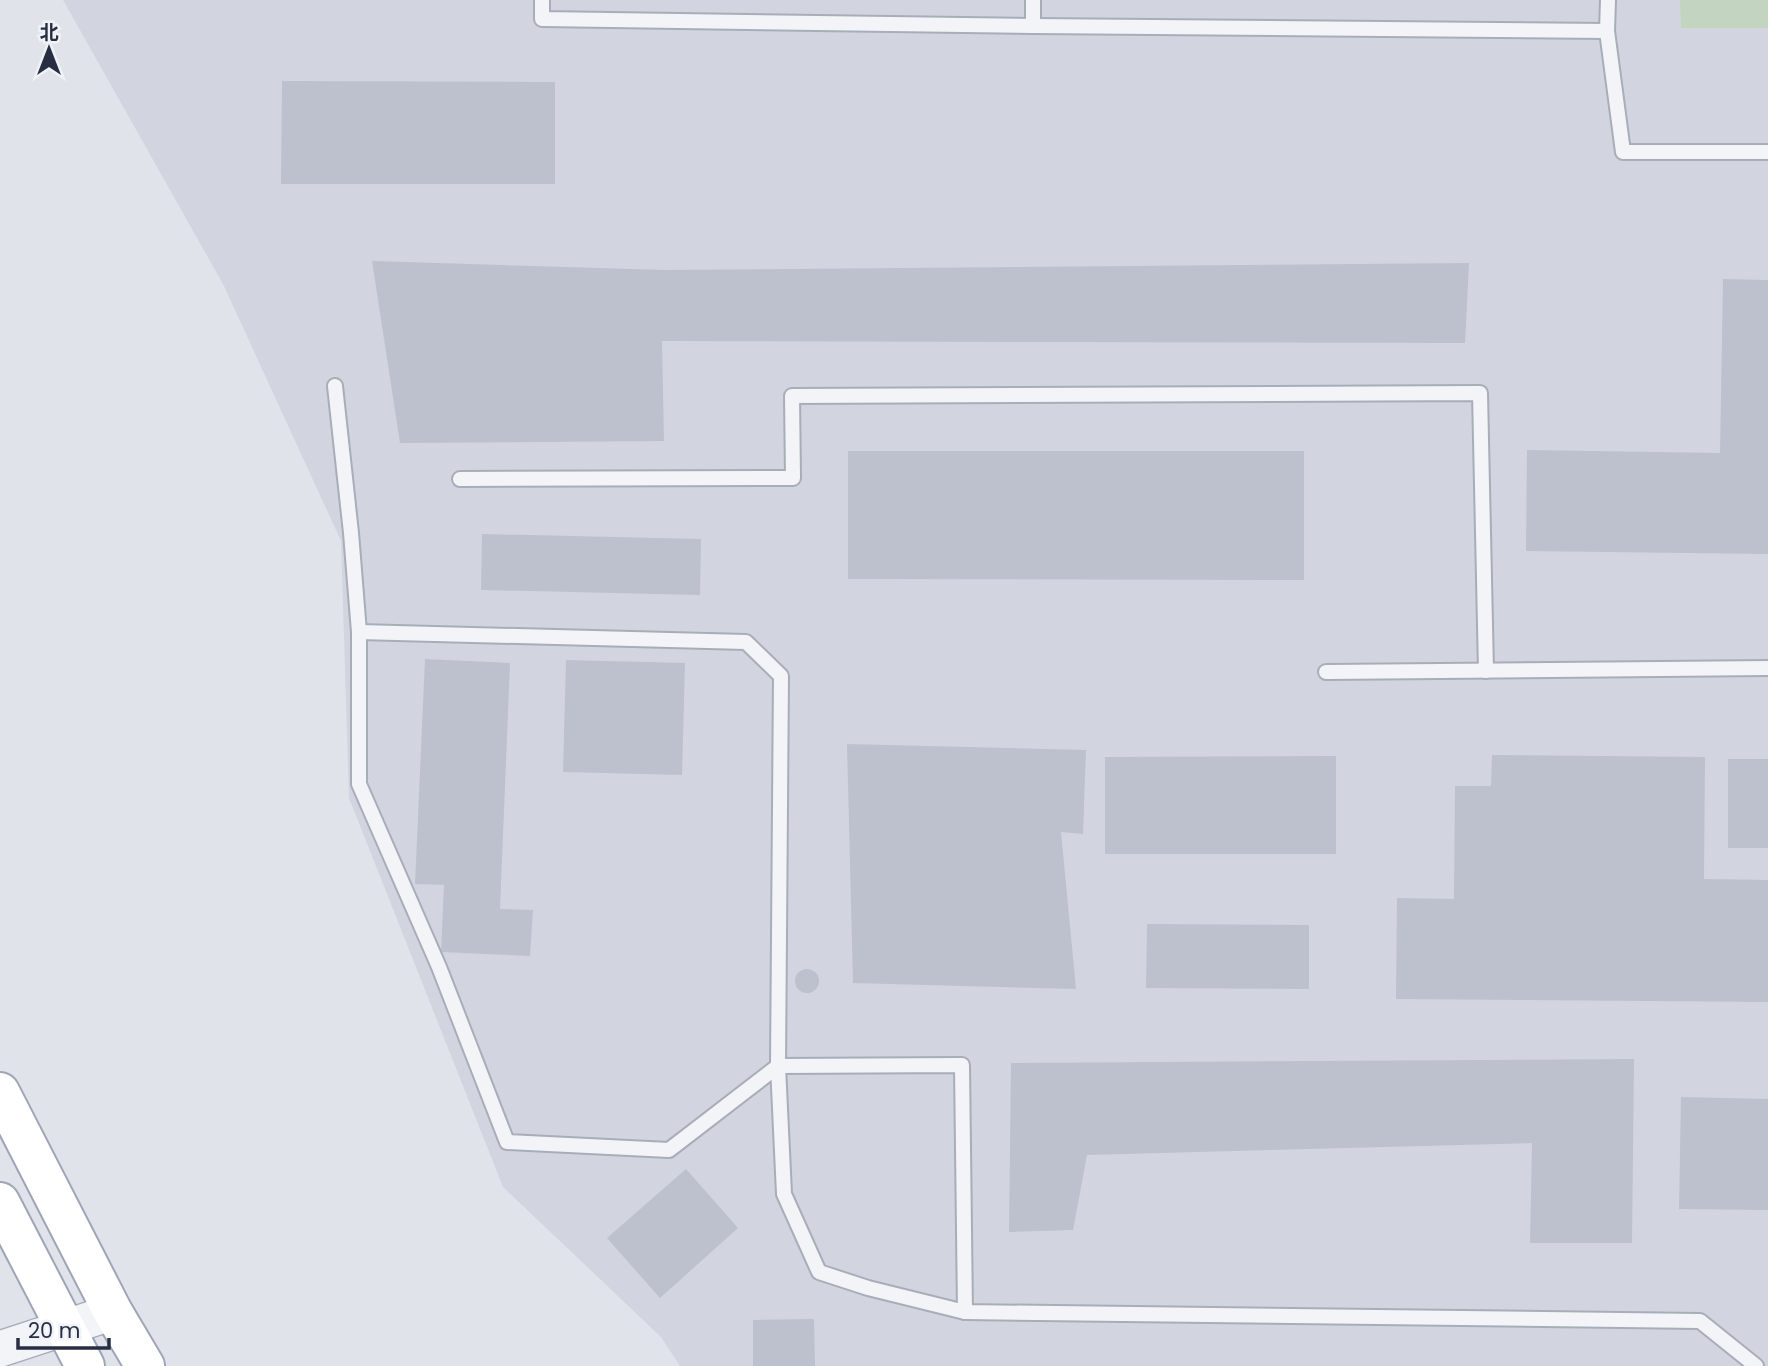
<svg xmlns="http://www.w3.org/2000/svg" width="1768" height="1366" viewBox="0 0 1768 1366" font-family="Poppins,'Noto Sans SC',sans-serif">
	<rect width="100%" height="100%" fill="#e0e3ea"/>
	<polygon fill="#d2d5df" points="63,0 1768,0 1768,1366 680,1366 661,1337 503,1187 349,798 341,541 224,286"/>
	<polygon fill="#c3d4c0" points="1680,0 1768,0 1768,28 1681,28"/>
	<g fill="#bcc1cd">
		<polygon points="282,81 555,82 555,184 281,184"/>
		<polygon points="372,261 665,270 1469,263 1465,343 662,341 664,441 400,443"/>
		<polygon points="1723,279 1768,280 1768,554 1526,551 1527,450 1720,453"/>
		<polygon points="848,451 1304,451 1304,580 848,579"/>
		<polygon points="482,534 701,539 700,595 481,590"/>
		<polygon points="425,659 510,663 500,909 533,910 530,956 441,952 444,885 415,884"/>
		<polygon points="566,660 685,663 682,775 563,772"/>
		<polygon points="847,744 1086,750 1083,834 1061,832 1076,989 853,983"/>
		<polygon points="1492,755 1705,757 1704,879 1768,880 1768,1002 1396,999 1397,898 1454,899 1455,786 1491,786"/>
		<polygon points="1336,756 1336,854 1105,854 1105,757"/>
		<rect x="1728" y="759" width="40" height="89"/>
		<polygon points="1147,924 1309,925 1309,989 1146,988"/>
		<circle cx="807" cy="981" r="12"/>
		<polygon points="1634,1059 1632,1243 1530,1243 1532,1143 1087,1155 1073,1230 1009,1232 1011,1063"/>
		<polygon points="1681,1097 1768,1099 1768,1210 1679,1209"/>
		<polygon points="686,1169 738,1228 660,1298 607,1238"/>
		<polygon points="814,1319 815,1366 753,1366 753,1320"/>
	</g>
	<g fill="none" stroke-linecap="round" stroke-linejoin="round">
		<defs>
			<g id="service">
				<polyline points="542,0 542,19 1033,26 1607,31"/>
				<polyline points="1033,0 1033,26"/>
				<polyline points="1608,0 1607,31 1623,152 1768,152"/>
				<polyline points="335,386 351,533 359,632 359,784 439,967 507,1142 669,1150 778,1066 962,1065 965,1312"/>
				<polyline points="460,479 793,478 792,396 1480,393 1486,671"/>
				<polyline points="359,632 746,642 781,676 778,1066 784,1194 819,1272 868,1288 965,1312 1700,1321 1756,1366"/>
				<polyline points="1326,672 1768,668"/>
			</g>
			<polyline id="tertiary" points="0,1349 113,1312"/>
			<g id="primary">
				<polyline points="0,1092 113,1312 145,1366"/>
				<polyline points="0,1202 85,1366"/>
			</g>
		</defs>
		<use href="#service" stroke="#a8adb8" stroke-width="18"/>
		<use href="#tertiary" stroke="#a8adb8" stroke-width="38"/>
		<use href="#primary" stroke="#9ea5b6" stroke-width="42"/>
		<use href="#service" stroke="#f3f4f8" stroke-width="14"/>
		<use href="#tertiary" stroke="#f3f4f8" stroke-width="35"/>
		<use href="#primary" stroke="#fff" stroke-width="38"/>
	</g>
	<g transform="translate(49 49)" stroke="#eff2f7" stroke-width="5" paint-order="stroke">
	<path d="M0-5L12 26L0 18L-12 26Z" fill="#272e42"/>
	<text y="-10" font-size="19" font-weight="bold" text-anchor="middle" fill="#272e42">北</text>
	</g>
	<path d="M18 1338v10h91v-10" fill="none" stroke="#272e42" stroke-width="3.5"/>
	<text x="28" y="1338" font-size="21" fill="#272e42" stroke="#eff2f7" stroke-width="5" paint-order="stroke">20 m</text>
</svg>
